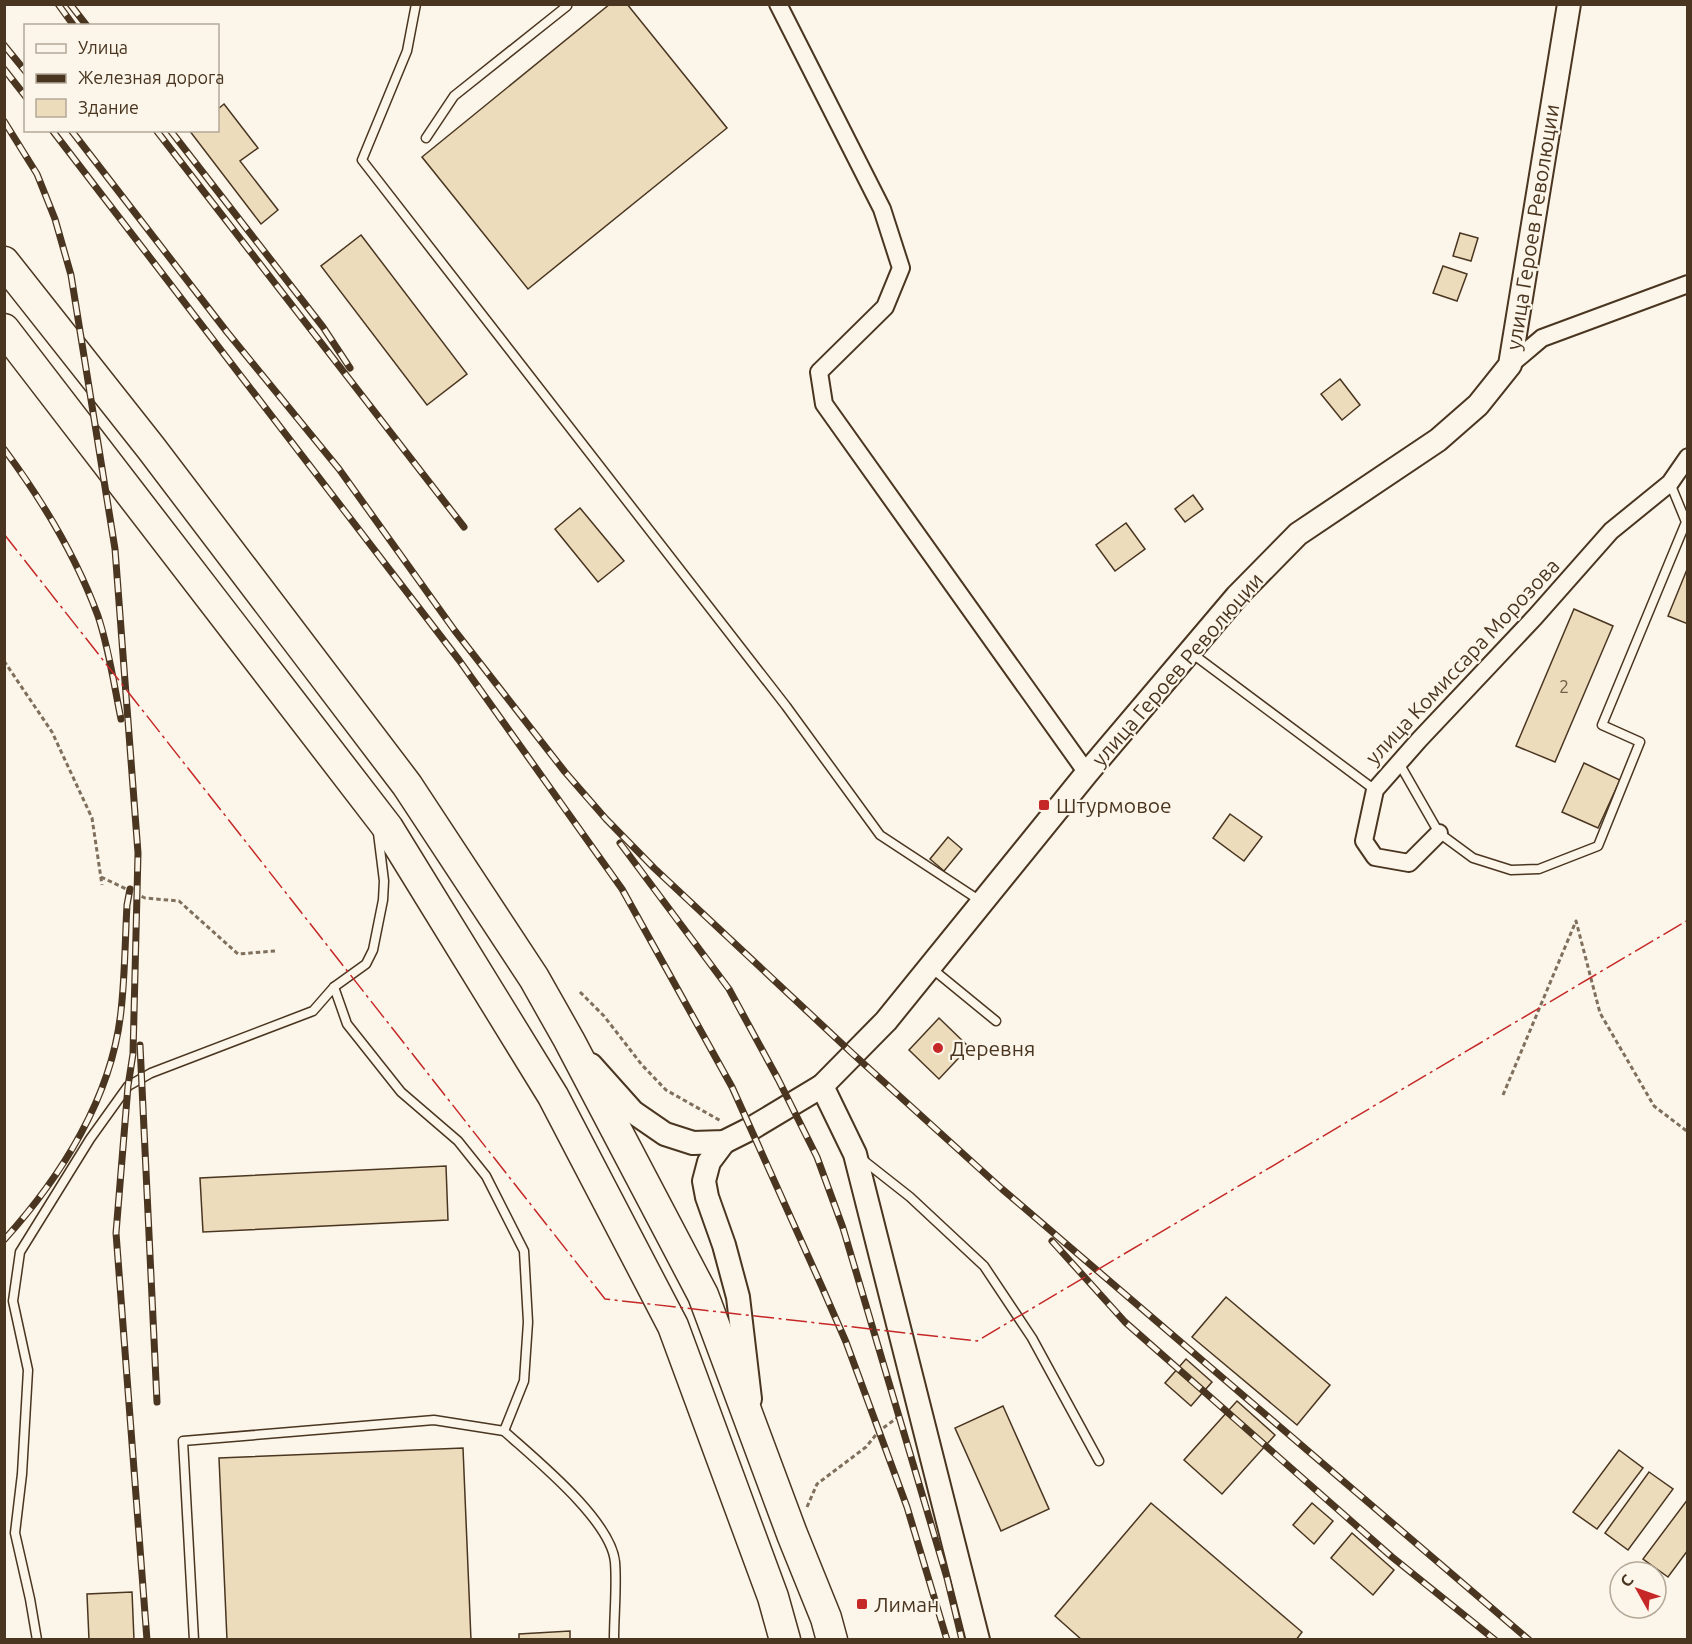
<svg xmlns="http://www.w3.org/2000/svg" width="1692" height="1644" viewBox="0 0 1692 1644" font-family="Ubuntu,sans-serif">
	<rect width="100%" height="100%" fill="#fbf6e9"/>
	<g fill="#ecdcbc" stroke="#4a3520" stroke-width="1.5">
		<polygon points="610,4 627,4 727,128 528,289 422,157"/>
		<polygon points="224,104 258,148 240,161 278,210 261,224 189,130 218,130 218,109"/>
		<polygon points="1460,233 1478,238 1471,261 1453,256"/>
		<polygon points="361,235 467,374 427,405 321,266"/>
		<polygon points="1443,266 1467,274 1457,301 1433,293"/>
		<polygon points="1340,379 1360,405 1342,420 1321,394"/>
		<polygon points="1193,495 1203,509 1185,522 1175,509"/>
		<polygon points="580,508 624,561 598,582 555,529"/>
		<polygon points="1126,523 1145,549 1115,571 1096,545"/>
		<polygon points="1688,567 1688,624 1668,616"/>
		<polygon points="1574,609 1613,626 1555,762 1516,746"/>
		<polygon points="1584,763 1620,780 1598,828 1562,812"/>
		<polygon points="1230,814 1262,837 1244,861 1213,838"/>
		<polygon points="948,837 962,849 944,871 930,859"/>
		<polygon points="939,1018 969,1047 939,1079 909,1050"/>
		<polygon points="446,1166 448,1220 203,1232 200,1178"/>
		<polygon points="1226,1297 1330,1385 1297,1425 1192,1337"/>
		<polygon points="1186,1359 1212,1382 1191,1406 1165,1383"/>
		<polygon points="1237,1401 1275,1435 1222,1494 1184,1460"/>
		<polygon points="1003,1406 1049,1509 1001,1531 955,1428"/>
		<polygon points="463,1448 471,1640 227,1640 219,1458"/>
		<polygon points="1619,1450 1643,1468 1597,1529 1573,1512"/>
		<polygon points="1649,1472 1673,1489 1628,1550 1605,1533"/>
		<polygon points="1688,1499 1688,1550 1668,1577 1643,1559"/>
		<polygon points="1151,1503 1302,1632 1296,1640 1082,1640 1055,1616"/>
		<polygon points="1312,1503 1333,1521 1314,1544 1293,1525"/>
		<polygon points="1352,1533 1394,1570 1373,1595 1331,1558"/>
		<polygon points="132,1592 134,1640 89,1640 87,1594"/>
		<polygon points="570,1631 570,1640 519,1640 519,1634"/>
	</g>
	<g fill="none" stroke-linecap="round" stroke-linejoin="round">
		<defs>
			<g id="lane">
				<polyline points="416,4 407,51 362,160 786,706 880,835 982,902"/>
				<polyline points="426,138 454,96 567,6 566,4"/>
				<polyline points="1190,652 1375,790"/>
				<polyline points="1399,763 1439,833 1473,858 1511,870 1539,869 1598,846 1640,742 1602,725 1686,522 1670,483"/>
				<polyline points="930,967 996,1021"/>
				<polyline points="863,1160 910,1197 984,1266 1032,1338 1099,1461"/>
				<path d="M504 1431C535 1459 611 1520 615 1562 617 1587 614 1614 614 1640"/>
				<polyline points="37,1640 30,1599 15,1533 22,1474 28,1370 13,1301 20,1252 90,1139 128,1086 151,1073 313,1011 334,987 366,964 373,950 383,900 384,881 378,833"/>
				<polyline points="194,1640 183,1441 434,1420 504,1431 524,1381 528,1322 524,1251 486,1176 458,1141 401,1092 347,1024 334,987"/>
			</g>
			<g id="street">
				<polyline points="778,4 882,209 901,268 885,307 819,372 824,404 1087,773"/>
				<polyline points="1510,365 1542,338 1688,284"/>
				<polyline points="1439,833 1409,863 1375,857 1364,841 1375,790 1419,740 1535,617 1611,531 1670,483 1688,457"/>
			</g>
			<g id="secondary">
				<polyline points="591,1065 633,1112 665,1134 693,1143 724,1142 752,1128 822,1086 886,1021 1087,773 1237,596 1298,534 1438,440 1478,405 1510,365 1569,4"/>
				<polyline points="822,1086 855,1154 978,1640"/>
				<polyline points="724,1142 709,1162 704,1181 707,1197 724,1245 738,1297 750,1399"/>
			</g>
			<g id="highway">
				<polyline points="4,262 151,448 407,785 534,978 569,1040 703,1295 792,1534 826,1618 832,1640"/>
				<polyline points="4,329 388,828 553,1096 673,1326 773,1597 785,1640"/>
			</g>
		</defs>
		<use href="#lane" stroke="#4a3520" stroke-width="11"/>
		<use href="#street" stroke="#4a3520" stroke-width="20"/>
		<use href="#secondary" stroke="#4a3520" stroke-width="26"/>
		<use href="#highway" stroke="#4a3520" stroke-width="33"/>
		<g stroke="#7f6f5c" stroke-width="3" stroke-dasharray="4.5 3" stroke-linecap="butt">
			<polyline points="4,661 52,732 92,818 102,885"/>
			<polyline points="101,877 145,898 179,901 238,954 275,951"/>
			<polyline points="580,992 604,1016 642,1065 666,1090 721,1121"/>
			<polyline points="1503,1095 1576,921 1600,1013 1654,1106 1688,1132"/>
			<polyline points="807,1507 817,1484 866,1447 879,1431 901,1415"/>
		</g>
		<use href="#lane" stroke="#fbf6e9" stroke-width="8"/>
		<use href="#street" stroke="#fbf6e9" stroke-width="16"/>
		<use href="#secondary" stroke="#fbf6e9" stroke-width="22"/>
		<use href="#highway" stroke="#fbf6e9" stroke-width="30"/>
		<defs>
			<g id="rail">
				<polyline points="58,4 74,26"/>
				<polyline points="70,4 87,26"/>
				<polyline points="4,45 26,72"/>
				<polyline points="4,69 26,97"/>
				<polyline points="4,121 37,174 55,219 71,275 115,549 138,853 133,1054 128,1086 116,1233 147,1640"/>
				<polyline points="52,130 459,660 622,889 732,1087 822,1287 846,1342 907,1507 947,1640"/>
				<polyline points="71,130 227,332 339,469 455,631 565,772 606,819 654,868 853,1054 1002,1189 1529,1640"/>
				<polyline points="156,130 464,527"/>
				<polyline points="170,130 323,327 350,368"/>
				<path d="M4 449C42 500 76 556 98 616 109 649 114 685 121 719"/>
				<polyline points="620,843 729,989 778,1079 817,1157 843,1228 947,1578 962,1640"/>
				<polyline points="140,1045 157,1402"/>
				<path d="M4 1240C61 1177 112 1097 121 1011 125 976 125 940 127 905L130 889"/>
				<polyline points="1052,1241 1125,1322 1392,1557 1495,1640"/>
			</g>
		</defs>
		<use href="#rail" stroke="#4a3520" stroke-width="7"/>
		<use href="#rail" stroke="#fbf6e9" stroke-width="4.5" stroke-dasharray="14" stroke-linecap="butt"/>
		<polyline stroke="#c62828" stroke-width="1.5" stroke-dasharray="21 4.5 3 4.5" stroke-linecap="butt" points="4,534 605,1299 977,1341 1688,920"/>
	</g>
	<g fill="#c62828" stroke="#fbf6e9" stroke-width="2">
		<rect x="1038" y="799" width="12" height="12" rx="3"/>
		<circle cx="938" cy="1048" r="6"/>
		<rect x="856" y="1598" width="12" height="12" rx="3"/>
	</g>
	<g text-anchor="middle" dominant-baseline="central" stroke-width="4.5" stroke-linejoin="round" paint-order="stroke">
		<g font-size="18" fill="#725f47">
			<text x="1564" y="686">2</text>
		</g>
		<g font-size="21" fill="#4a3520" stroke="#fbf6e9">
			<text transform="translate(1532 227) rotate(-81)">улица Героев Революции</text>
			<text transform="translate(1462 661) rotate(-47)">улица Комиссара Морозова</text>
			<text transform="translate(1177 669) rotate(-49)">улица Героев Революции</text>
		</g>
		<g font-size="21" fill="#4a3520" stroke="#fbf6e9" text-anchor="start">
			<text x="1056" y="805">Штурмовое</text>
			<text x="950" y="1048">Деревня</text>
			<text x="874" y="1604">Лиман</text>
		</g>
	</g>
	<rect width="1692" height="1644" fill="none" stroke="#4a3520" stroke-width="12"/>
	<rect x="24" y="24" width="195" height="108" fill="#fbf6e9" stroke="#b4a999" stroke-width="1.5"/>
	<rect x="36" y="44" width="30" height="9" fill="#fbf6e9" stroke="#b4a999" stroke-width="1.5"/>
	<text x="78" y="54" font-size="18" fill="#4a3520">Улица</text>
	<rect x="36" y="74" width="30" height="9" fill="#4a3520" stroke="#b4a999" stroke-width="1.5"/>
	<text x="78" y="84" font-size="18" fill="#4a3520">Железная дорога</text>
	<rect x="36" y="99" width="30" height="18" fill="#ecdcbc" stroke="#b4a999" stroke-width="1.5"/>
	<text x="78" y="114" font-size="18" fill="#4a3520">Здание</text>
	<g transform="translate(1638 1590) rotate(310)"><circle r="28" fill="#fbf6e9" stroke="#b4a999" stroke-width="1.5"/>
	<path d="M0-4.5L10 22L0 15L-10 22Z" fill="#c62828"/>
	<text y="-9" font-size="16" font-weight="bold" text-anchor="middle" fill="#4a3520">С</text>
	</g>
</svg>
